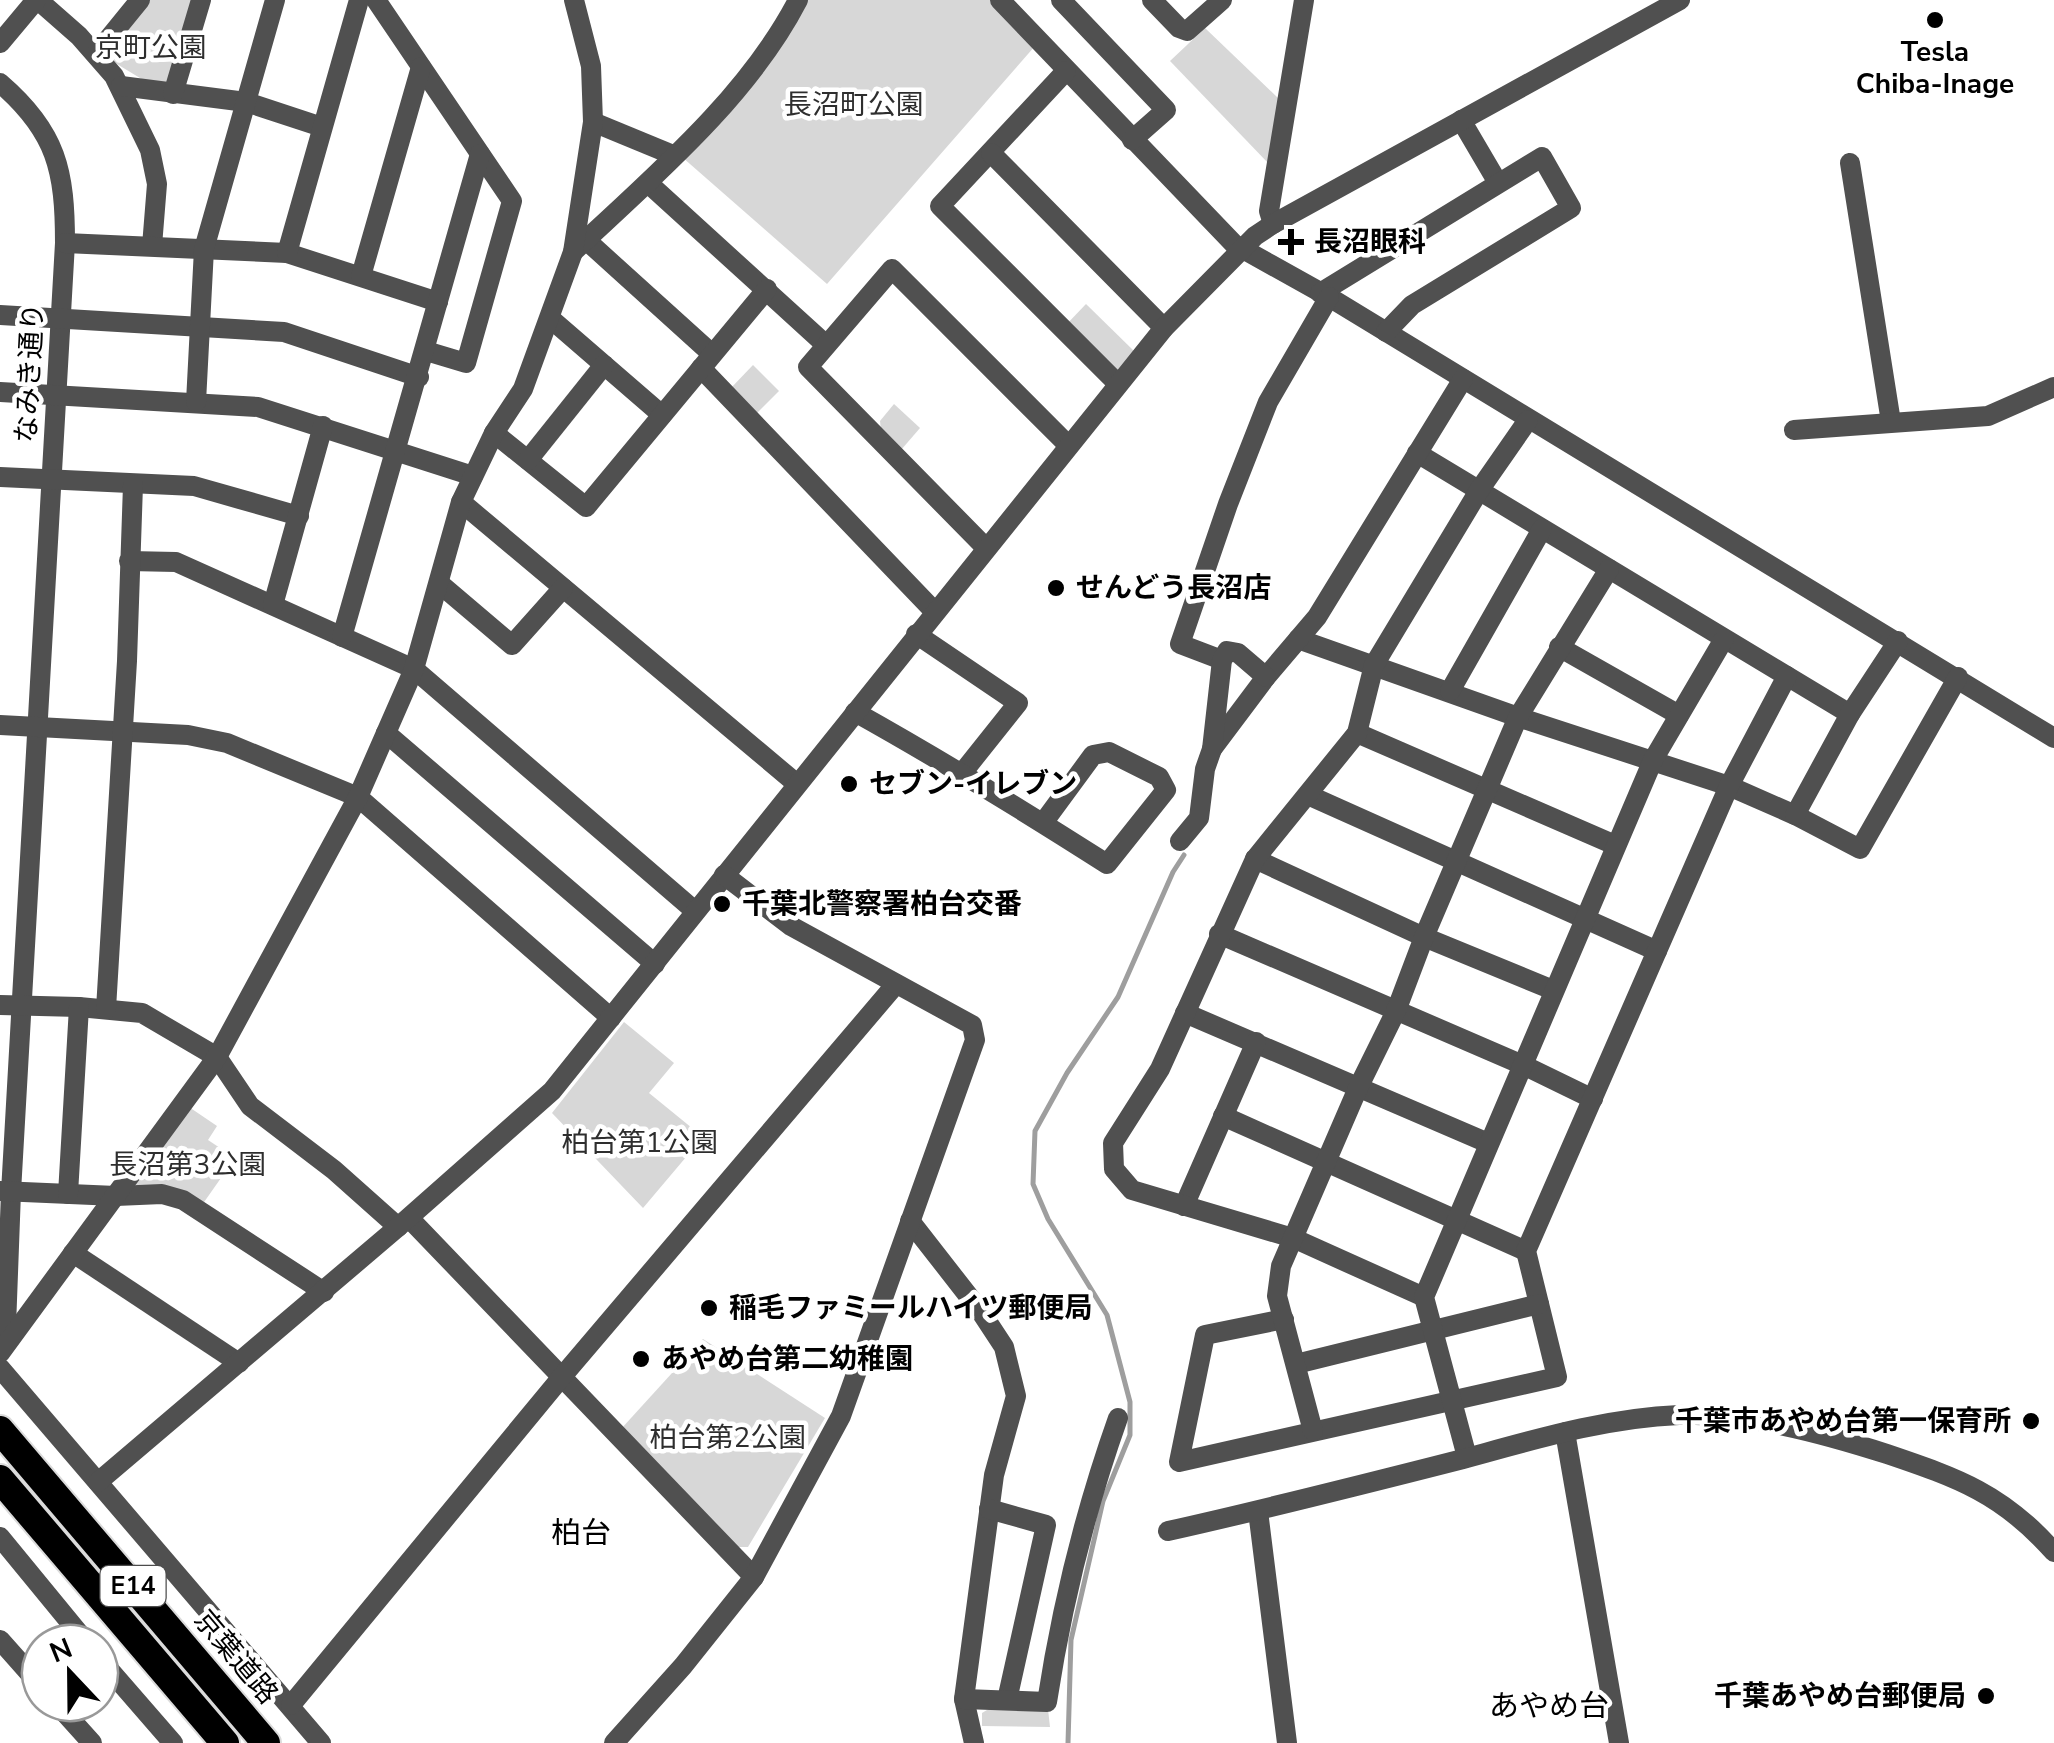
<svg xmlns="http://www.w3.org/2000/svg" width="2054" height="1743" viewBox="0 0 2054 1743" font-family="'Nunito Sans','Noto Sans JP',sans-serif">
	<rect width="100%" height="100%" fill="#fff"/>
	<g fill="#d7d7d7">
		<polygon points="150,0 196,0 163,92 112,61 109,50"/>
		<polygon points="805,0 991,0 1035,46 827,284 682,157"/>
		<polygon points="1205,28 1279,99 1269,164 1170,61"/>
		<polygon points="1086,304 1135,352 1118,373 1065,326"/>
		<polygon points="753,365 779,391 756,414 730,389"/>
		<polygon points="894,404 920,428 901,450 881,430 880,421"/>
		<polygon points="624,1022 674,1063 649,1093 703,1137 643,1208 552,1113"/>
		<polygon points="189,1107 217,1126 208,1140 235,1158 202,1205 139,1191 135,1183"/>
		<polygon points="703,1339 825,1418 748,1547 734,1547 621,1429"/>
		<polygon points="992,1707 1048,1709 1050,1727 982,1726 982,1713"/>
	</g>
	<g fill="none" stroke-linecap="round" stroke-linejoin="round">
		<polyline stroke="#9e9e9e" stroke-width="5" points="1068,1743 1071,1640 1103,1501 1130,1435 1130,1402 1107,1315 1048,1219 1033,1184 1035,1131 1067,1073 1118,997 1173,872 1184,855"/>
		<defs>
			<g id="highway">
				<polyline points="0,1430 266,1743"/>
				<polyline points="0,1479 225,1743"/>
			</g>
		</defs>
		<use href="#highway" stroke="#dbdbdb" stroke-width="32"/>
		<g stroke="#505050" stroke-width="20">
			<polyline points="38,0 79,36 114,76 150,150 157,184 152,246"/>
			<polyline points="376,0 512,201 466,363 426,351"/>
			<polyline points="1000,0 1234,244 1329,297 2054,738"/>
			<polyline points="1061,0 1166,110 1132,140"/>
			<polyline points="1152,0 1179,28 1187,31 1222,0"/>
			<polyline points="0,43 36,0"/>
			<polyline points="96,54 140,0"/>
			<polyline points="1066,71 940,206 1118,384"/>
			<path d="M0 83C57 132 65 171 65 243L11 1192 6 1327 1 1343"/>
			<polyline points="121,86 246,102 322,127"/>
			<polyline points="173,94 201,0"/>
			<polyline points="1461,120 1498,183"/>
			<polyline points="593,122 673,155"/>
			<polyline points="991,153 1164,328"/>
			<polyline points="1850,163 1891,422"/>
			<polyline points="648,183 826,345"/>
			<polyline points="1273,224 1269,211 1304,0"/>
			<polyline points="586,240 712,354"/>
			<polyline points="65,243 287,253 438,302"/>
			<path d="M573 252C652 178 748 97 798 0"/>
			<polyline points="287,253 359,0"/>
			<polyline points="361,276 421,67"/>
			<polyline points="1320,293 1542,157 1571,208 1412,305 1386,332"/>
			<polyline points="0,315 284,332 419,377"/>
			<polyline points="551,319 662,415"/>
			<polyline points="701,368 934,611"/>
			<polyline points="0,392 258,407 473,476"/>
			<polyline points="196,402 204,249 275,0"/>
			<polyline points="1794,430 1988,416 2054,387"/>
			<polyline points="494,433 586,507 767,289"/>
			<polyline points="1417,453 1850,714"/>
			<polyline points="528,460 604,365"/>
			<polyline points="0,477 194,486 299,516"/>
			<polyline points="461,502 797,784"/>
			<polyline points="985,547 808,367 892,269 1068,445"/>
			<polyline points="129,561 176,562 414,669 695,911"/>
			<polyline points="440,584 512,645 563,588"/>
			<polyline points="273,605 323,426"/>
			<polyline points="916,634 1018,703 963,772"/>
			<polyline points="342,637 480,154"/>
			<polyline points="1298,639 1518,717 1729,786 1795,815 1860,849 1958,677"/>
			<polyline points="1559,647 1679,715"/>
			<polyline points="1222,660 1180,644 1228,504 1268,402 1329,297"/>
			<polyline points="1450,691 1542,529"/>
			<path d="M855 712C941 760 1024 811 1107 864L1166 790 1159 777 1109 752 1093 755 1043 823"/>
			<polyline points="0,725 188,735 227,743 358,797 611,1018"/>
			<polyline points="386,733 655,964"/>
			<polyline points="1357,733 1615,845"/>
			<polyline points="1212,749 1266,677 1317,617 1463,379"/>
			<polyline points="1308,795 1657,951"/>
			<polyline points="1795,815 1850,714 1898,641"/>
			<polyline points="1180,841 1199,818 1205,769 1212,749 1222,660 1227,651 1238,653 1266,677"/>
			<polyline points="1255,859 1424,937 1553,990"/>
			<polyline points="1219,934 1523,1065 1593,1099"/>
			<polyline points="0,1005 79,1007 142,1013 217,1057 250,1106 334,1170 398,1227"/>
			<polyline points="106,1009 127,661 133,485"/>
			<polyline points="1185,1013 1488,1143"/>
			<polyline points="1223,1116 1526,1251"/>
			<polyline points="0,1191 116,1196 162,1194 183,1200 324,1292"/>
			<polyline points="68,1194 79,1007"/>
			<polyline points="1184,1206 1256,1042"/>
			<polyline points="409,1218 754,1577"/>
			<polyline points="910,1221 981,1312 1004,1347 1016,1396 994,1475 964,1699 974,1743"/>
			<polyline points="73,1253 239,1363"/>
			<polyline points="1424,1297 1293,1238 1132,1190 1114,1169 1113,1143 1160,1069 1255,859 1357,733 1374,665 1480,489 1528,420"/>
			<polyline points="1284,1319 1205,1335 1179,1462 1557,1377 1526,1251 1729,786 1787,676"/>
			<polyline points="0,1353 217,1057 358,797 414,669 461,502 494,433 523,389 573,252 593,122 591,66 574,0"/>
			<polyline points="1296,1364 1539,1304"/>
			<polyline points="0,1368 321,1743"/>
			<polyline points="1313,1431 1277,1296 1281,1266 1358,1088 1396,1011 1424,937 1518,717 1609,569"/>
			<polyline points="1565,1432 1619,1743"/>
			<polyline points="1467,1457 1424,1297 1653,760 1724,639"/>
			<polyline points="98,1482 398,1227 552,1091 1164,328 1255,236 1273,224 1680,0"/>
			<polyline points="989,1509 1046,1525 1007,1700"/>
			<polyline points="1258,1511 1287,1743"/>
			<path d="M1168 1531C1267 1509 1365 1484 1463 1459 1533 1440 1605 1418 1679 1415 1748 1413 1821 1433 1887 1454 1958 1478 2003 1494 2054 1552"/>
			<polyline points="0,1537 87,1643"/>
			<polyline points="0,1640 40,1685"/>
			<polyline points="100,1659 173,1743"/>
			<path d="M964 1699 1047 1702C1062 1604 1085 1511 1118 1418"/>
			<polyline points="56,1703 92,1743"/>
			<polyline points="291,1705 560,1379 896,984"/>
			<polyline points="614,1743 683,1666 754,1577 841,1416 975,1040 972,1025 791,926 724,875"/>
		</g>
		<use href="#highway" stroke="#000" stroke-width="28"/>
	</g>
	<g fill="#000" stroke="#fff" stroke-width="4">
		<circle cx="1935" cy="20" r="10"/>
		<path d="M1286 227h10v10h10v10h-10v10h-10v-10h-10v-10h10z"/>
		<circle cx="1056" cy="588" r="10"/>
		<circle cx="849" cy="784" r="10"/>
		<circle cx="722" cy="904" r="10"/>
		<circle cx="709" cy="1308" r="10"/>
		<circle cx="641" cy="1359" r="10"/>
		<circle cx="2031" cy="1421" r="10"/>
		<circle cx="1986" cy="1696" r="10"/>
	</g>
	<g text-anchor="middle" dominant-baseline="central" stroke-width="9" stroke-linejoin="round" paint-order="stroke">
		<rect fill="#fff" stroke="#4c4c4c" stroke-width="2.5" x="100.5" y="1566" width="65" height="40" rx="8"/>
		<g font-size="25" font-weight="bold" fill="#000">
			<text x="133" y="1586">E14</text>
		</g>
		<g font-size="28" fill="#2e2e2e" stroke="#fff">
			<text x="151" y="48">京町公園</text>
			<text x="854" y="105">長沼町公園</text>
			<text x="640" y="1143">柏台第1公園</text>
			<text x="188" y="1165">長沼第3公園</text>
			<text x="728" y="1438">柏台第2公園</text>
		</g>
		<g font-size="28" font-weight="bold" fill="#000" stroke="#fff" text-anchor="start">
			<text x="1935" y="52" text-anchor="middle">Tesla<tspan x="1935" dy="32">Chiba-Inage</tspan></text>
			<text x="1314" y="242">長沼眼科</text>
			<text x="1076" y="588">せんどう長沼店</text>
			<text x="869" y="784">セブン-イレブン</text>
			<text x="742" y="904">千葉北警察署柏台交番</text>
			<text x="729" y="1308">稲毛ファミールハイツ郵便局</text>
			<text x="661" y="1359">あやめ台第二幼稚園</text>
			<text x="2011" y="1421" text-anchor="end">千葉市あやめ台第一保育所</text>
			<text x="1966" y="1696" text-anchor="end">千葉あやめ台郵便局</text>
		</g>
		<g font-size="28" fill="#000" stroke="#fff">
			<text transform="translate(30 373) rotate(-87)">なみき通り</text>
			<text transform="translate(236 1657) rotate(50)">京葉道路</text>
		</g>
		<g font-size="30" fill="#000" stroke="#fff">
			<text x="581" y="1533">柏台</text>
			<text x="1549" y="1706">あやめ台</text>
		</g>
	</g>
	<g transform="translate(70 1673) rotate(338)"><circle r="48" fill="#ffffff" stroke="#999999" stroke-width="2.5"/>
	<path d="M0-8L18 38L0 25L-18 38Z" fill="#000000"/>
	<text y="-15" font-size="28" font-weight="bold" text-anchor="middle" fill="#000000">N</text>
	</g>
</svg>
